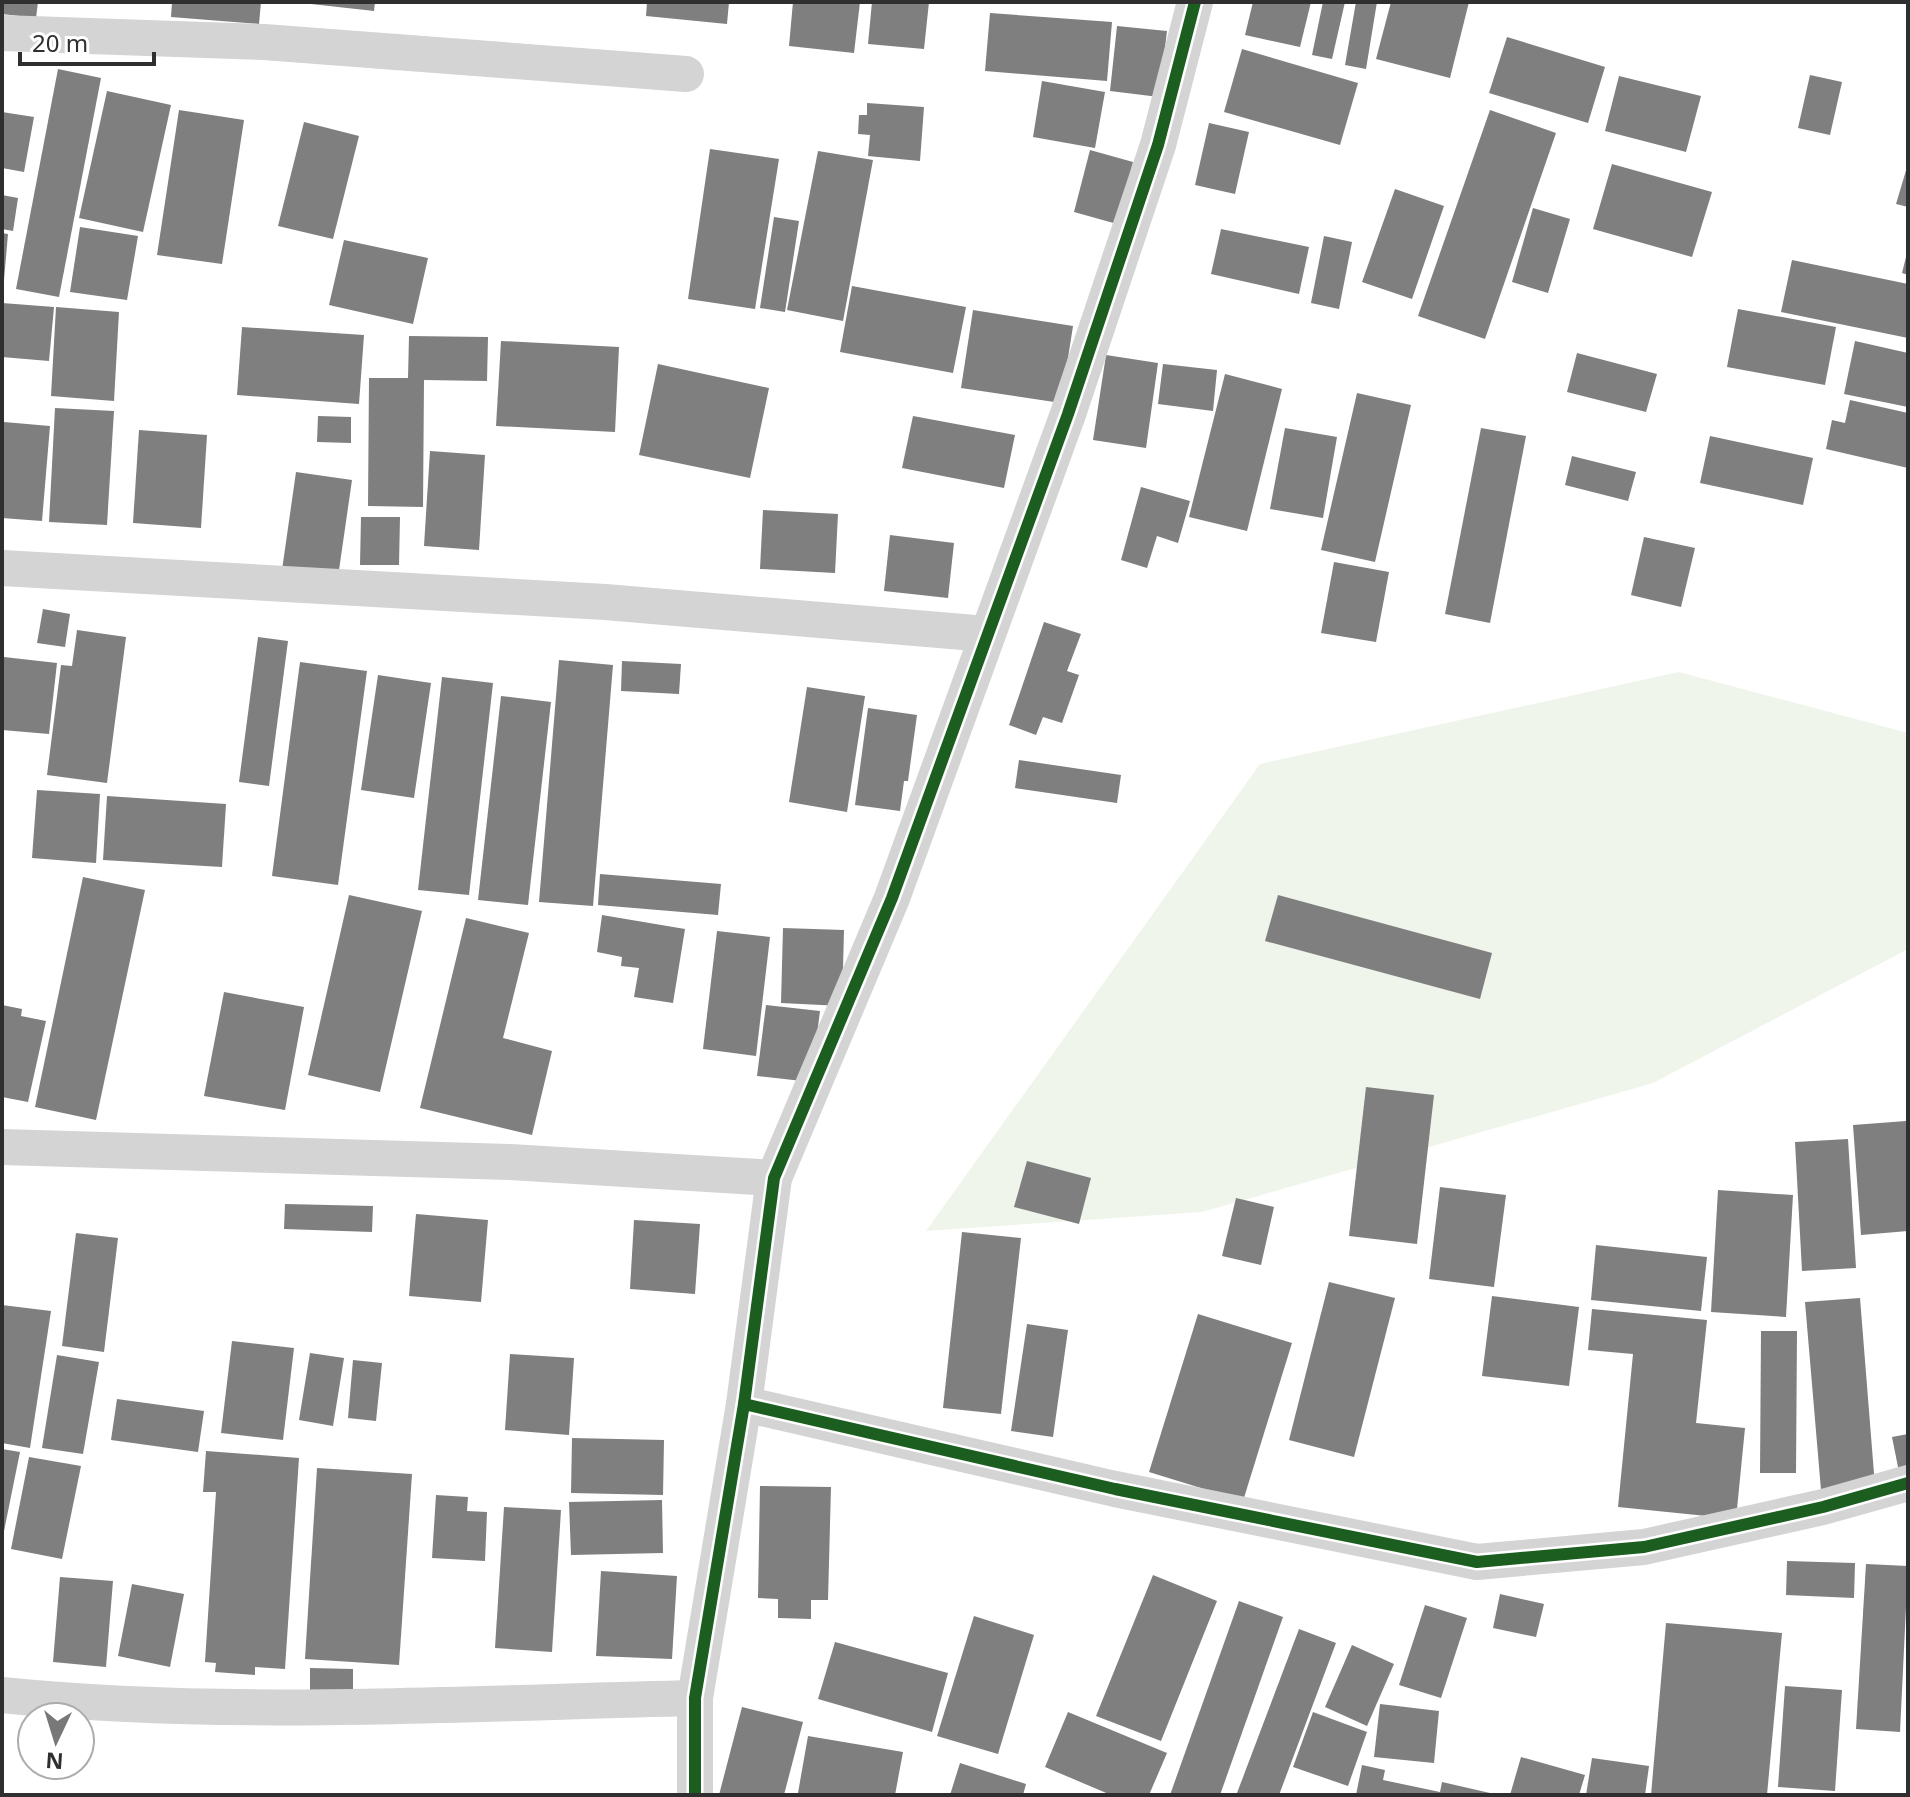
<svg xmlns="http://www.w3.org/2000/svg" width="1910" height="1797" viewBox="0 0 1910 1797" font-family="'Noto Sans',sans-serif">
	<rect width="100%" height="100%" fill="#fff"/>
	<polygon fill="#eff5eb" points="1679,672 1908,733 1908,949 1653,1083 1202,1212 926,1231 1260,764"/>
	<g fill="#7f7f7f">
		<polygon points="2,2 38,2 36,18 2,14"/>
		<polygon points="172,2 261,2 259,24 171,17"/>
		<polygon points="311,2 375,2 374,11 311,4"/>
		<polygon points="647,2 729,2 727,24 646,16"/>
		<polygon points="793,2 860,2 854,53 789,46"/>
		<polygon points="872,2 929,2 924,49 868,44"/>
		<polygon points="1253,2 1311,2 1300,47 1245,35"/>
		<polygon points="1323,2 1345,2 1332,59 1312,55"/>
		<polygon points="1356,2 1377,2 1366,69 1345,65"/>
		<polygon points="1391,2 1469,2 1450,78 1376,59"/>
		<polygon points="990,13 1112,22 1107,81 985,71"/>
		<polygon points="1117,26 1167,31 1159,97 1110,91"/>
		<polygon points="1507,37 1605,67 1588,123 1489,93"/>
		<polygon points="1242,49 1358,83 1340,145 1224,112"/>
		<polygon points="58,69 101,78 59,297 16,289"/>
		<polygon points="1810,75 1842,82 1830,135 1798,128"/>
		<polygon points="1619,76 1701,96 1686,152 1605,131"/>
		<polygon points="1042,81 1105,92 1095,148 1033,137"/>
		<polygon points="107,91 171,105 143,232 79,218"/>
		<polygon points="867,103 924,107 920,161 868,156 870,135 858,134 859,115 867,115"/>
		<polygon points="179,110 244,120 222,264 157,255"/>
		<polygon points="1490,110 1556,133 1485,339 1418,316"/>
		<polygon points="2,112 34,117 24,172 2,168"/>
		<polygon points="304,122 359,136 333,239 278,226"/>
		<polygon points="1209,123 1249,132 1235,194 1195,185"/>
		<polygon points="710,149 779,159 755,309 688,299"/>
		<polygon points="1090,150 1133,162 1117,224 1074,212"/>
		<polygon points="818,151 873,160 843,321 787,310"/>
		<polygon points="1612,164 1712,192 1692,257 1593,229"/>
		<polygon points="1907,167 1908,167 1908,207 1896,204"/>
		<polygon points="1395,189 1444,206 1412,299 1362,282"/>
		<polygon points="2,195 18,198 13,231 2,229"/>
		<polygon points="1533,208 1570,219 1548,293 1512,282"/>
		<polygon points="774,217 799,221 785,312 760,308"/>
		<polygon points="80,227 138,236 127,300 70,292"/>
		<polygon points="1221,229 1309,247 1299,294 1211,274"/>
		<polygon points="2,233 8,234 4,280 2,280"/>
		<polygon points="1324,236 1352,242 1339,309 1311,303"/>
		<polygon points="344,240 428,258 413,324 329,305"/>
		<polygon points="1907,253 1908,253 1908,275 1902,273"/>
		<polygon points="1792,260 1908,284 1908,338 1781,312"/>
		<polygon points="852,286 966,307 953,373 840,352"/>
		<polygon points="2,303 54,307 49,361 2,357"/>
		<polygon points="56,307 119,312 114,401 51,396"/>
		<polygon points="1738,309 1836,327 1825,385 1727,367"/>
		<polygon points="973,310 1073,326 1061,403 961,388"/>
		<polygon points="242,327 364,335 359,404 237,395"/>
		<polygon points="409,336 488,337 487,381 424,380 423,507 368,506 369,378 408,378"/>
		<polygon points="501,341 619,347 615,432 496,426"/>
		<polygon points="1855,341 1908,353 1908,407 1844,394"/>
		<polygon points="1577,353 1657,374 1646,412 1567,392"/>
		<polygon points="1106,355 1158,363 1146,448 1093,440"/>
		<polygon points="658,364 769,388 750,478 639,455"/>
		<polygon points="1163,364 1217,370 1213,411 1158,404"/>
		<polygon points="1225,374 1282,389 1247,531 1189,517"/>
		<polygon points="1357,393 1411,405 1375,562 1321,550"/>
		<polygon points="1850,400 1908,413 1908,468 1826,449 1832,420 1845,423"/>
		<polygon points="55,408 114,411 107,525 49,522"/>
		<polygon points="318,416 351,417 351,443 317,442"/>
		<polygon points="913,416 1015,435 1004,488 902,468"/>
		<polygon points="4,422 50,426 42,521 2,518"/>
		<polygon points="1285,428 1337,437 1323,518 1270,509"/>
		<polygon points="1481,428 1526,436 1490,623 1445,614"/>
		<polygon points="139,430 207,435 201,528 133,523"/>
		<polygon points="1710,436 1813,458 1803,505 1700,483"/>
		<polygon points="430,451 485,455 479,550 424,546"/>
		<polygon points="1572,456 1636,472 1628,501 1565,485"/>
		<polygon points="296,472 352,480 338,577 282,570"/>
		<polygon points="1141,487 1190,501 1178,543 1157,536 1147,568 1121,560"/>
		<polygon points="763,510 838,514 835,573 760,569"/>
		<polygon points="361,517 400,517 399,565 360,565"/>
		<polygon points="890,535 954,543 948,598 884,591"/>
		<polygon points="1644,537 1695,548 1681,607 1631,595"/>
		<polygon points="1334,562 1389,572 1376,642 1321,633"/>
		<polygon points="43,609 70,614 65,647 37,643"/>
		<polygon points="1044,622 1081,634 1067,671 1079,675 1062,723 1043,717 1036,735 1009,725"/>
		<polygon points="77,630 126,637 107,783 47,775 61,665 72,666"/>
		<polygon points="258,637 288,641 269,786 239,782"/>
		<polygon points="4,657 57,663 49,734 2,730"/>
		<polygon points="559,660 613,665 593,906 539,902"/>
		<polygon points="622,661 681,664 679,694 621,691"/>
		<polygon points="300,662 367,671 338,885 272,876"/>
		<polygon points="378,675 431,683 414,798 361,790"/>
		<polygon points="442,677 493,683 469,895 418,890"/>
		<polygon points="807,687 865,696 847,812 789,802"/>
		<polygon points="501,696 551,702 528,905 478,900"/>
		<polygon points="868,708 917,715 908,781 904,781 900,811 855,805"/>
		<polygon points="1019,760 1121,775 1117,803 1015,788"/>
		<polygon points="37,790 100,794 96,863 32,858"/>
		<polygon points="107,796 226,804 222,867 103,860"/>
		<polygon points="600,874 721,884 718,915 598,905"/>
		<polygon points="83,877 145,890 96,1120 35,1107"/>
		<polygon points="349,895 422,911 380,1092 308,1075"/>
		<polygon points="1278,895 1492,953 1480,999 1265,941"/>
		<polygon points="602,915 685,929 673,1003 634,997 639,968 621,966 622,957 597,952"/>
		<polygon points="466,918 529,933 503,1038 552,1051 532,1135 420,1108"/>
		<polygon points="783,928 844,930 842,1006 781,1003"/>
		<polygon points="717,931 770,937 756,1056 703,1049"/>
		<polygon points="224,992 304,1007 285,1110 204,1096"/>
		<polygon points="2,1005 22,1009 21,1016 46,1021 28,1102 2,1097"/>
		<polygon points="766,1005 820,1011 811,1082 757,1076"/>
		<polygon points="1366,1087 1434,1095 1417,1244 1349,1236"/>
		<polygon points="1906,1121 1908,1231 1861,1235 1853,1125"/>
		<polygon points="1848,1139 1856,1268 1802,1271 1795,1142"/>
		<polygon points="1027,1161 1091,1178 1079,1224 1014,1207"/>
		<polygon points="1440,1187 1506,1195 1494,1287 1429,1279"/>
		<polygon points="1718,1190 1793,1195 1786,1317 1711,1312"/>
		<polygon points="1236,1198 1274,1207 1261,1265 1222,1256"/>
		<polygon points="285,1204 373,1206 372,1232 284,1229"/>
		<polygon points="416,1214 488,1220 481,1302 409,1296"/>
		<polygon points="634,1220 700,1224 695,1294 630,1289"/>
		<polygon points="962,1232 1021,1238 1001,1414 943,1408"/>
		<polygon points="76,1233 118,1238 104,1352 62,1346"/>
		<polygon points="1596,1245 1707,1257 1701,1311 1591,1300"/>
		<polygon points="1329,1282 1395,1298 1354,1457 1289,1440"/>
		<polygon points="1492,1296 1579,1307 1569,1386 1482,1376"/>
		<polygon points="1860,1298 1875,1486 1821,1490 1805,1302"/>
		<polygon points="2,1305 51,1311 30,1448 2,1443"/>
		<polygon points="1592,1309 1707,1320 1696,1423 1745,1428 1736,1519 1618,1507 1633,1354 1588,1350"/>
		<polygon points="1198,1314 1292,1343 1243,1501 1149,1472"/>
		<polygon points="1027,1324 1068,1330 1053,1437 1011,1431"/>
		<polygon points="1761,1331 1797,1331 1796,1473 1760,1473"/>
		<polygon points="232,1341 294,1348 283,1440 221,1433"/>
		<polygon points="310,1353 344,1358 333,1426 299,1420"/>
		<polygon points="510,1354 574,1358 569,1435 505,1430"/>
		<polygon points="57,1355 99,1362 83,1454 42,1448"/>
		<polygon points="353,1360 382,1363 376,1421 348,1418"/>
		<polygon points="117,1399 204,1411 198,1452 111,1440"/>
		<polygon points="1908,1434 1908,1476 1900,1477 1892,1437"/>
		<polygon points="572,1438 664,1440 663,1495 571,1493"/>
		<polygon points="2,1449 20,1452 3,1536 2,1536"/>
		<polygon points="206,1451 299,1458 285,1669 255,1667 255,1675 215,1672 216,1663 205,1662 216,1492 203,1492"/>
		<polygon points="29,1457 81,1466 62,1559 11,1549"/>
		<polygon points="317,1468 412,1474 399,1665 305,1659"/>
		<polygon points="760,1486 831,1487 828,1600 811,1600 811,1619 778,1618 778,1599 758,1598"/>
		<polygon points="436,1495 468,1497 467,1511 487,1512 485,1561 432,1558"/>
		<polygon points="662,1500 663,1553 571,1555 569,1502"/>
		<polygon points="504,1507 561,1510 552,1652 495,1648"/>
		<polygon points="1787,1561 1855,1563 1854,1598 1786,1595"/>
		<polygon points="1866,1564 1908,1566 1900,1732 1856,1729"/>
		<polygon points="601,1571 677,1576 672,1659 596,1656"/>
		<polygon points="1153,1575 1217,1601 1161,1741 1096,1716"/>
		<polygon points="60,1577 113,1581 106,1667 53,1662"/>
		<polygon points="132,1584 184,1594 170,1667 118,1656"/>
		<polygon points="1500,1594 1544,1604 1536,1637 1493,1628"/>
		<polygon points="1239,1601 1283,1617 1220,1795 1170,1795"/>
		<polygon points="1425,1605 1467,1618 1441,1698 1399,1685"/>
		<polygon points="974,1616 1034,1635 998,1754 937,1736"/>
		<polygon points="1666,1623 1782,1633 1767,1795 1651,1795"/>
		<polygon points="1299,1629 1336,1643 1279,1795 1241,1795 1237,1793"/>
		<polygon points="835,1642 948,1673 932,1732 818,1699"/>
		<polygon points="1352,1645 1394,1664 1367,1726 1325,1707"/>
		<polygon points="310,1668 353,1669 353,1697 310,1696"/>
		<polygon points="1785,1686 1842,1690 1835,1791 1778,1787"/>
		<polygon points="1380,1704 1439,1711 1434,1763 1374,1757"/>
		<polygon points="742,1707 803,1722 784,1795 719,1795"/>
		<polygon points="1068,1712 1167,1753 1149,1795 1111,1795 1045,1767"/>
		<polygon points="1313,1712 1367,1732 1348,1786 1293,1767"/>
		<polygon points="808,1736 903,1752 895,1795 798,1793"/>
		<polygon points="1521,1757 1585,1775 1579,1795 1510,1795"/>
		<polygon points="1592,1758 1649,1766 1645,1795 1586,1795"/>
		<polygon points="960,1763 1026,1784 1023,1795 950,1795"/>
		<polygon points="1362,1765 1385,1770 1383,1780 1440,1792 1442,1782 1490,1793 1490,1795 1356,1795"/>
	</g>
	<g fill="none" stroke-linecap="round" stroke-linejoin="round">
		<g stroke="#d4d4d4" stroke-width="36">
			<polyline points="2,33 264,42 686,74"/>
			<polyline points="2,568 605,602 987,634"/>
			<polyline points="2,1147 510,1162 774,1178"/>
			<polyline points="744,1404 774,1178 892,898 1068,414 1158,145 1195,2"/>
			<path d="M2 1695C228 1718 467 1703 695 1698"/>
			<polyline points="695,1795 695,1698 744,1404 1115,1489 1477,1562 1644,1547 1823,1507 1908,1483"/>
		</g>
		<defs>
			<g id="cycleway">
				<polyline points="744,1404 774,1178 892,898 1068,414 1158,145 1195,2"/>
				<polyline points="695,1795 695,1698 744,1404 1115,1489 1477,1562 1644,1547 1823,1507 1908,1483"/>
			</g>
		</defs>
		<use href="#cycleway" stroke="#fff" stroke-width="17"/>
		<use href="#cycleway" stroke="#1b5e20" stroke-width="12"/>
	</g>
	<rect width="1910" height="1797" fill="none" stroke="#2f2f2f" stroke-width="8"/>
	<g transform="translate(56 1741) rotate(184)"><circle r="38" fill="#ffffff" stroke="#acacac" stroke-width="2"/>
	<path d="M0-6L14 30L0 20L-14 30Z" fill="#787878"/>
	<text y="-12" font-size="22" font-weight="bold" text-anchor="middle" fill="#2f2f2f">N</text>
	</g>
	<path d="M20 52v12h134v-12" fill="none" stroke="#2f2f2f" stroke-width="4"/>
	<text x="32" y="52" font-size="24" fill="#2f2f2f" stroke="#ffffff" stroke-width="6" paint-order="stroke">20 m</text>
</svg>
